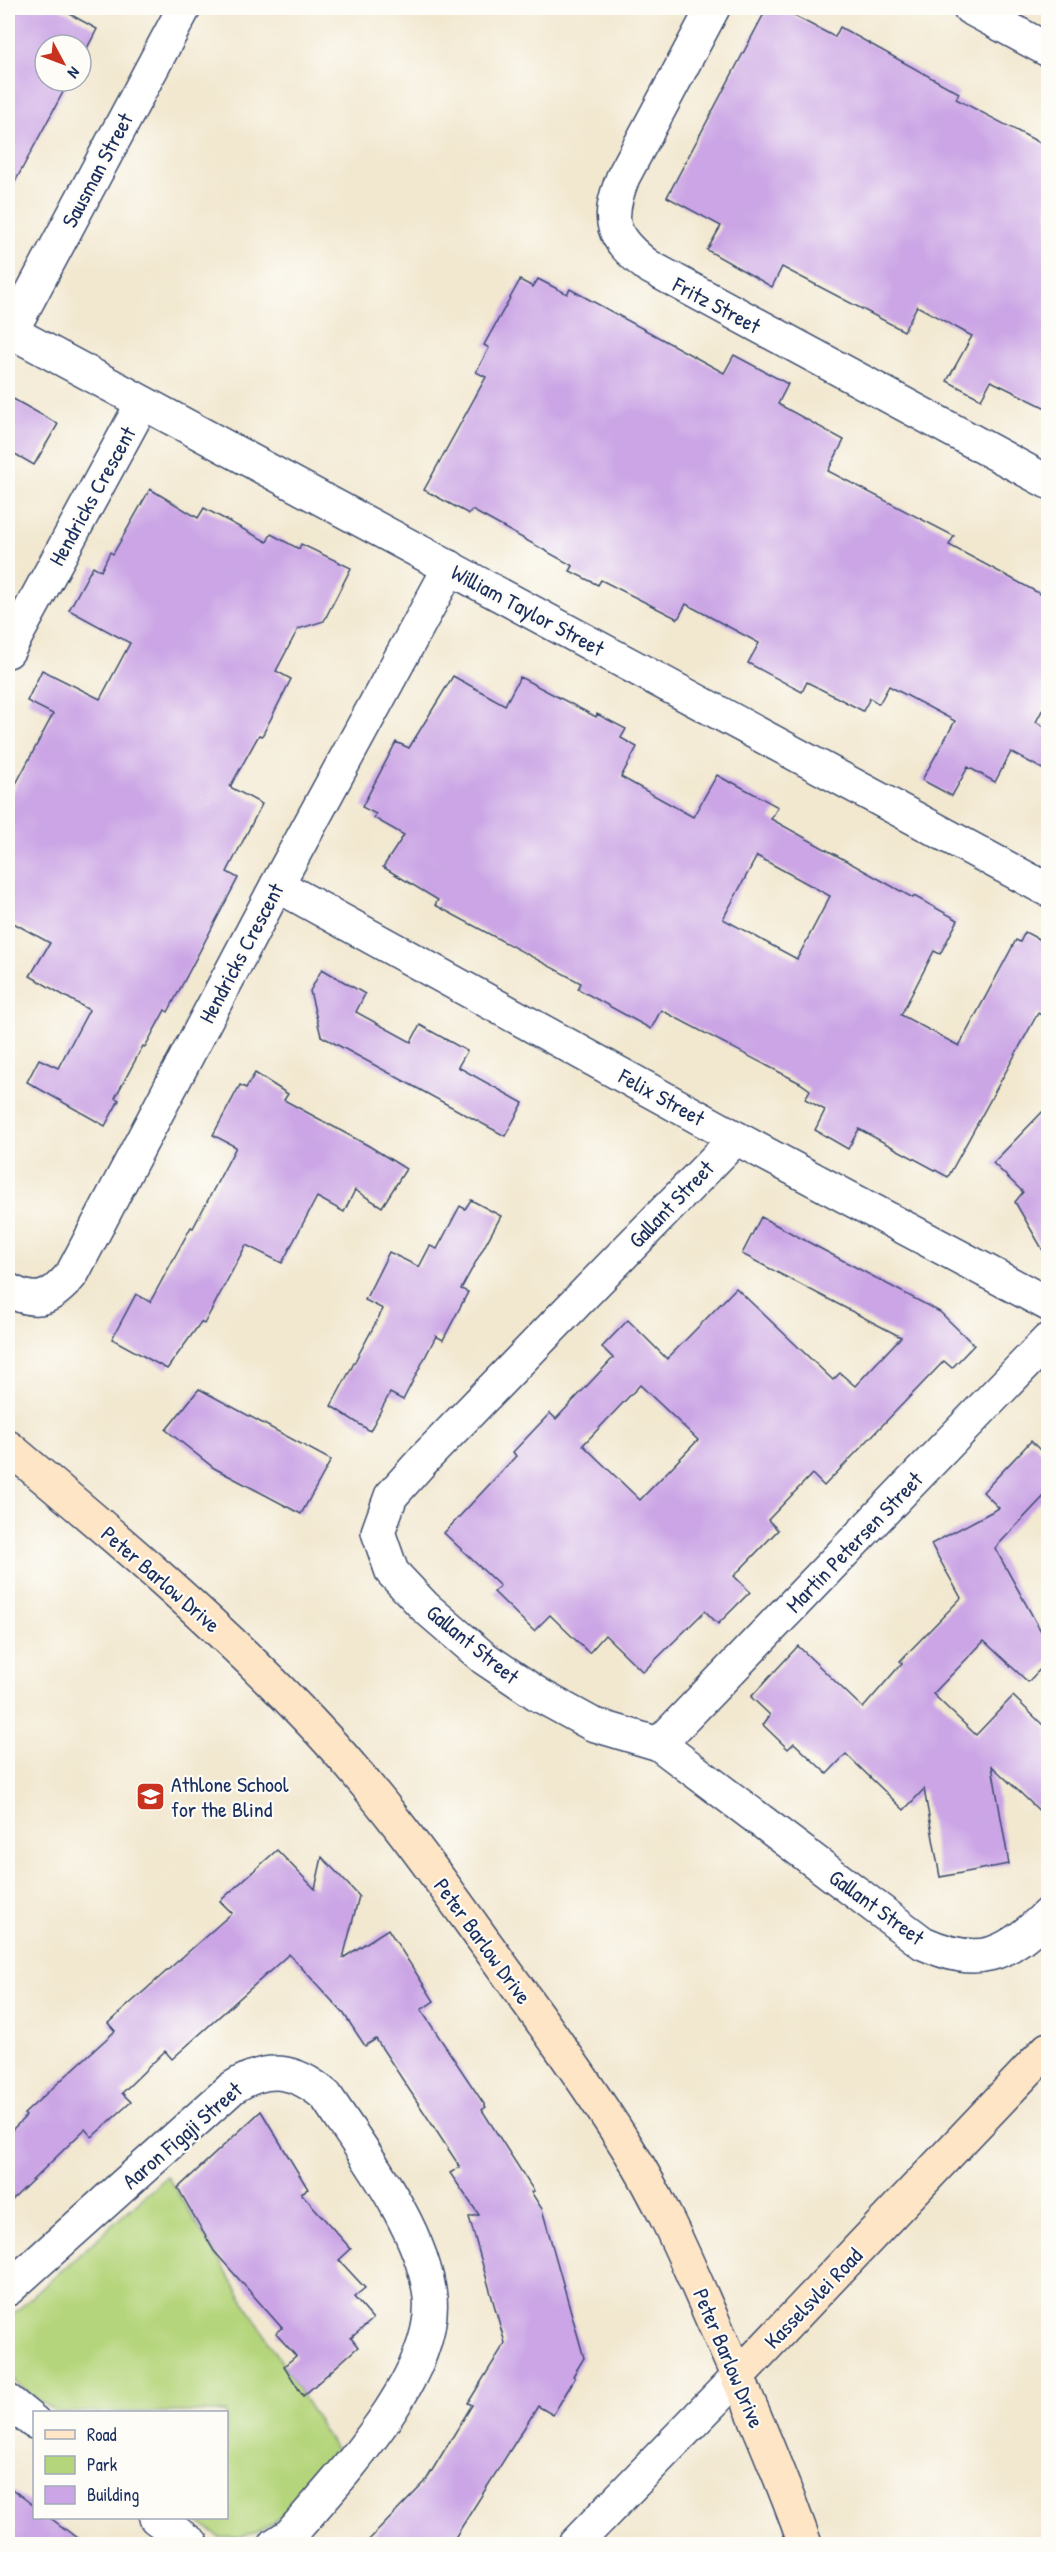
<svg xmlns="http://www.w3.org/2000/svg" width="1056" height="2552" viewBox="0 0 1056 2552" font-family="'Patrick Hand',sans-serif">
	<rect width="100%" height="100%" fill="#fdfcf7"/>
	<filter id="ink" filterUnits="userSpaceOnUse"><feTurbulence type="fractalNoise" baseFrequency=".0167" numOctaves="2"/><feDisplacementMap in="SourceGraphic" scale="12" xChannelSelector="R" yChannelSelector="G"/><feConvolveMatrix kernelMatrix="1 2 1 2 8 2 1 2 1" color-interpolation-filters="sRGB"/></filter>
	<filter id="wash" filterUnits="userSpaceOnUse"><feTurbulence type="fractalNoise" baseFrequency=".008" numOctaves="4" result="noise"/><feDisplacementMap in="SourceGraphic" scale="24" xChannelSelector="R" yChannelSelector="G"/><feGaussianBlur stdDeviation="1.35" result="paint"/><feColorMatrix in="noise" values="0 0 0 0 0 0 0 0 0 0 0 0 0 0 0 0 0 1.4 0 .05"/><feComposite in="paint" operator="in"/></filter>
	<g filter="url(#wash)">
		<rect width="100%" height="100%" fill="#f2e8d0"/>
		<polygon fill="#b5d57c" stroke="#68826d" stroke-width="1.5" points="167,2176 337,2452 286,2511 272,2524 255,2533 238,2537 220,2538 193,2518 226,2518 226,2412 55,2412 16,2383 8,2373 8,2321 10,2317"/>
		<g id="blocks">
			<g fill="#cba5e5" fill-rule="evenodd">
				<polygon points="8,8 59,8 97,29 81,60 81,45 45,45 45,81 69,81 8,195"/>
				<polygon points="767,8 779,8 835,37 840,27 959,93 956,99 1048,147 1048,409 991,381 981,399 947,381 972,336 917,306 904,331 782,267 772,287 707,250 721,226 667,197"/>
				<polygon points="538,279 567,294 570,289 724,373 734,355 788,384 778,404 844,440 828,471 954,536 949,545 1048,598 1048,699 1036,722 1048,729 1048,772 1011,752 995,782 968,767 952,796 922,780 955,721 889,686 879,704 870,698 863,711 807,682 802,692 748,663 759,643 686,604 678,619 601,580 598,585 570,571 573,566 472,510 469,514 424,490 486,377 476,372 489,348 484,345 520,280 533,287"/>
				<polygon points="8,396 58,424 34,465 8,450"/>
				<polygon points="150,489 198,518 204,508 267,542 271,534 299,549 301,544 351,568 324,621 298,629 276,671 291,679 262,736 259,735 230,787 262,804 227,872 238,878 168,1012 165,1010 145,1047 143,1046 115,1098 119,1100 105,1126 27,1082 39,1059 58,1068 89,1010 30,976 50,943 8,920 8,799 53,714 27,701 42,670 100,699 130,643 69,610 93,566 101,571 110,552 113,554"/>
				<path d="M453 676 505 705 520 677 596 717 597 714 626 729 621 738 637 747 621 777 693 817 717 775 731 783 732 782 778 807 771 819 913 898 914 896 958 920 940 954 934 951 901 1015 959 1046 1016 940 1020 942 1025 932 1048 944V1019L1038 1013 948 1177 859 1129 848 1149 815 1130 825 1110 805 1099 810 1090 800 1083 661 1010 651 1029 578 989 581 983 435 905 438 900 383 867 404 835 374 818 376 814 362 807 396 742 409 748ZM757 856 830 896 797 959 723 919Z"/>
				<polygon points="322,969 365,994 356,1012 411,1042 420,1025 467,1051 458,1067 523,1103 505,1136 321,1036 310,991"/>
				<polygon points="255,1073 288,1094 284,1100 369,1146 406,1169 382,1207 355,1190 344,1212 317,1197 282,1263 246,1245 204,1324 201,1322 167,1369 112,1339 136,1294 150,1302 191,1227 193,1228 236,1147 213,1135 240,1085 246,1088"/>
				<polygon points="1048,1106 1048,1259 1015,1202 1023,1192 993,1163"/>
				<polygon points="471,1200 501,1216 461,1289 468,1292 443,1340 436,1336 403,1400 390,1393 370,1431 331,1406 383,1309 365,1300 389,1252 419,1267 430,1246 437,1249 460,1206 465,1209"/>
				<path d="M761 1217 940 1312 974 1345 952 1368 944 1361 824 1486 812 1474 768 1520 778 1530 734 1576 750 1592 718 1624 705 1611 643 1672 605 1635 589 1653 550 1615 534 1631 494 1592 500 1586 444 1533 516 1456 513 1452 550 1413 556 1419 613 1358 602 1347 628 1320 667 1359 736 1288 833 1380 840 1373 855 1386 901 1337 742 1254ZM640 1385 698 1440 640 1500 583 1445Z"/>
				<polygon points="199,1389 331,1460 301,1514 214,1468 166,1430"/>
				<polygon points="1031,1441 1048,1458 1048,1492 995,1548 1048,1644 1048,1661 1028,1682 984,1641 933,1694 976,1735 1013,1696 1048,1730 1048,1819 992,1766 1009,1864 940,1877 924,1789 904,1810 846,1754 827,1774 794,1743 788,1749 763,1725 770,1715 751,1697 798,1646 863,1708 902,1663 900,1661 961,1598 931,1544 999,1508 983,1492"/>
				<polygon points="277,1850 315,1889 322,1857 359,1896 343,1958 388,1929 434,2001 421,2010 486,2107 482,2110 534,2191 531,2192 542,2209 584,2358 573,2376 575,2378 553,2415 538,2406 451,2544 365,2544 425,2482 472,2405 468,2403 505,2343 469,2217 479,2215 450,2173 460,2167 376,2039 365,2046 344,2014 289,1954 172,2059 165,2051 122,2093 131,2102 92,2137 85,2129 8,2204 8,2134 26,2116 24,2114 115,2031 108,2023 232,1913 220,1901"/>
				<polygon points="261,2111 308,2189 301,2193 351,2249 339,2260 365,2288 354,2297 373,2319 351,2338 358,2347 303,2396 284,2366 296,2356 276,2334 282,2328 214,2251 178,2188"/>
				<polygon points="8,2486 34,2506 34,2517 49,2517 85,2544 8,2544"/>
			</g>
		</g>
	</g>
	<g filter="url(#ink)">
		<use href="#blocks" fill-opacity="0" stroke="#3b4b6f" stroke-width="1.5"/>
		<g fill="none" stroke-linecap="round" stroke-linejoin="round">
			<defs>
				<g id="street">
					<path d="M713 8 623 177C606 221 610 237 648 266L1048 482"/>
					<polyline points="970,8 1048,50"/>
					<polyline points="8,330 1048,890"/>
					<polyline points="11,332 184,8"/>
					<polyline points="8,651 142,404"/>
					<polyline points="277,885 736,1138 1048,1304"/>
					<path d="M736 1138 425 1458 391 1496 378 1532 392 1572 425 1607 484 1658 539 1695 592 1724 659 1744 923 1943C979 1968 1006 1956 1048 1914"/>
					<path d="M8 1290C38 1306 52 1298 72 1274L277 885 450 567"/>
					<polyline points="659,1744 1048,1340"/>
					<path d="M8 2289 232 2088C267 2065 295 2069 326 2096 363 2152 423 2230 430 2297 438 2375 338 2479 290 2535L276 2544"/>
					<polyline points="8,2401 34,2422"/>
					<polyline points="156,2518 192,2544"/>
					<polyline points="575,2544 738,2376"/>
				</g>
				<g id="secondary">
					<path d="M8 1447C112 1534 216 1622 310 1721 373 1787 428 1863 481 1937 531 2006 582 2076 627 2147 662 2202 687 2262 713 2321 746 2394 778 2468 805 2544"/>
					<polyline points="738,2376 1048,2049"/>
				</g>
			</defs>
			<use href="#street" stroke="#3b4b6f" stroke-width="36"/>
			<use href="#secondary" stroke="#3b4b6f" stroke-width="36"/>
			<use href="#street" stroke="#fff" stroke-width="33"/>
			<use href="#secondary" stroke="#fde5c5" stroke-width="33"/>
		</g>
	</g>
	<defs>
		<symbol id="school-square" viewBox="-11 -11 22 22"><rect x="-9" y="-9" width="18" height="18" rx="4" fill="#c8321e" stroke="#fdfcf7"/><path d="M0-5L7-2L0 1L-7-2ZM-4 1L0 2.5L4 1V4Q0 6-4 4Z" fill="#fff"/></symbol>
	</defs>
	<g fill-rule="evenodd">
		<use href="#school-square" x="134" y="1780" width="33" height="33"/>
	</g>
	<g text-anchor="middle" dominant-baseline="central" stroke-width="4.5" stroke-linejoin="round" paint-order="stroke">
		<g font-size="22" fill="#1b2f5e" stroke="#fdfcf7">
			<text transform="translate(97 170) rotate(-62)">Sausman Street</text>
			<text transform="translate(717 305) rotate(28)">Fritz Street</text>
			<text transform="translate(92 496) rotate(-61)">Hendricks Crescent</text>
			<text transform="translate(528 610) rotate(28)">William Taylor Street</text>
			<text transform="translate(241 953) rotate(-62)">Hendricks Crescent</text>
			<text transform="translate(662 1097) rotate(29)">Felix Street</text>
			<text transform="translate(671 1204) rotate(-46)">Gallant Street</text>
			<text transform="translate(854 1542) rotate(-46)">Martin Petersen Street</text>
			<text transform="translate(161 1579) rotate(41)">Peter Barlow Drive</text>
			<text transform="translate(473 1644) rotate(39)">Gallant Street</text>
			<text transform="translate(877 1907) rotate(36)">Gallant Street</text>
			<text transform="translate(483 1941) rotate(54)">Peter Barlow Drive</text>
			<text transform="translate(182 2135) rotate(-41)">Aaron Figaji Street</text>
			<text transform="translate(813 2298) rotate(-46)">Kasselsvlei Road</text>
			<text transform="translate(729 2358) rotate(67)">Peter Barlow Drive</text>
		</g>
		<g font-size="22" fill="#1b2f5e" stroke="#fdfcf7" text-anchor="start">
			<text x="171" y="1784">Athlone School<tspan x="171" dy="25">for the Blind</tspan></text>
		</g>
	</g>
	<rect width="1056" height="2552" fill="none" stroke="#fdfcf7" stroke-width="30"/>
	<rect x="33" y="2411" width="195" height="108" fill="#fdfcf7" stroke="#a3aaba" stroke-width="1.5"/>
	<rect x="45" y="2430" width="30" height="9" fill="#fde5c5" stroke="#a3aaba" stroke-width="1.5"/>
	<text x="87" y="2441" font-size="18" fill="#1b2f5e">Road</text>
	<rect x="45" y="2456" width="30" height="18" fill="#b5d57c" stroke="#a3aaba" stroke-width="1.5"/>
	<text x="87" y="2471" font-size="18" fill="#1b2f5e">Park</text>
	<rect x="45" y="2486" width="30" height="18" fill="#cba5e5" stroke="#a3aaba" stroke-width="1.5"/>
	<text x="87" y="2501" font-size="18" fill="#1b2f5e">Building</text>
	<g transform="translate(63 63) rotate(131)"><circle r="28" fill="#fdfcf7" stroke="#a3aaba" stroke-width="1.5"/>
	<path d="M0-4.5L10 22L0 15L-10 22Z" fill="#c8321e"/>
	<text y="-9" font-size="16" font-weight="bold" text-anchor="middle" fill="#1b2f5e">N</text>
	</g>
</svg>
